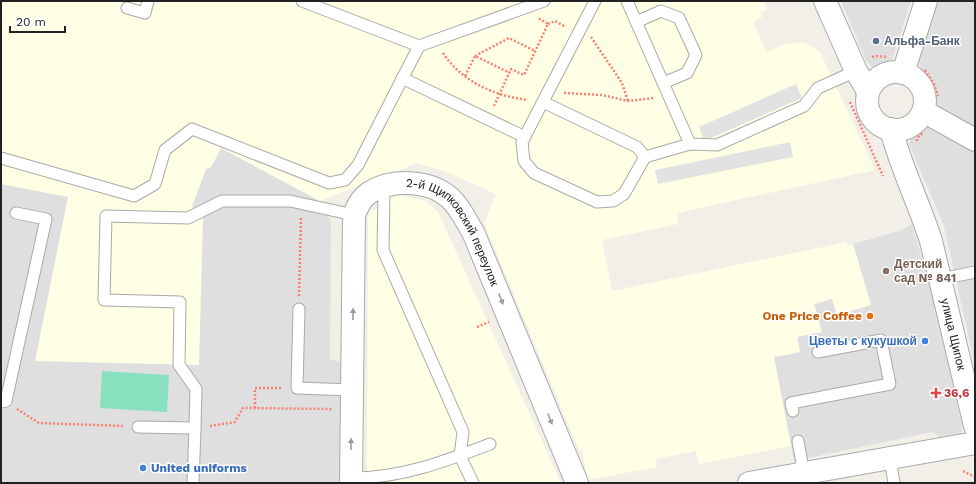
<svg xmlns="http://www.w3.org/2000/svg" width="976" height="484" viewBox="0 0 976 484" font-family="'Work Sans',sans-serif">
	<rect width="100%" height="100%" fill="#f2efe9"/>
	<g fill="#e0dfdf">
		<polygon points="841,1 911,1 890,66 884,68 876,68 871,66 866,60"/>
		<polygon points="936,1 975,1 975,129 933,104 928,83 920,68 919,55"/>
		<polygon points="927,125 975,150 975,366 944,226 909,144 912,135"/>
		<polygon points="221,148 320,201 331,222 330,359 342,363 341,483 1,483 1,184 68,196 206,169 211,167"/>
		<polygon points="912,224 932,294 962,425 961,433 940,437 932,432 794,461 774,357 800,352 797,337 814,304 832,299 837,315 871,305 853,244 899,231"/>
	</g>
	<g fill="#ffffe5">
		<polygon points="1,1 764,1 767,9 760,12 762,17 753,22 766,52 783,45 799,42 808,44 820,52 875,170 677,213 678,224 602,240 612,291 847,242 847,245 853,244 871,305 837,315 832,299 814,304 822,332 797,337 800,352 774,357 791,446 699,464 696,451 656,459 657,467 588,480 582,450 579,450 484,223 496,194 444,171 417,163 320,201 221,148 211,167 206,169 192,207 203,218 199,365 35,361 68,197 1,184"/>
		<polygon points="400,195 426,201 438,212 561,483 367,483 368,218 370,211 390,205 390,196"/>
	</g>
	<polygon fill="#88e0be" points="102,371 169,375 167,412 100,408"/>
	<g fill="#e2e2e2">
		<polygon points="796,84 802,98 704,141 699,127"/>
		<polygon points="790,142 793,157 658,184 655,170"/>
	</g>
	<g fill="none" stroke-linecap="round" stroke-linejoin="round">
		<defs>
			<g id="lane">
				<polyline points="302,1 419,46"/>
				<polyline points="595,1 522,142 524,161 534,173 597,202 613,201 624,194 645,157 690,144"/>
				<polyline points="627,1 690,144 717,145 804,106 818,88 856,71"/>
				<polyline points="127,8 145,13 148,1"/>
				<polyline points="636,22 661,11 679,18 696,55 687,73 663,83"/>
				<polyline points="402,78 525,137"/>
				<polyline points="543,102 637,147 645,157"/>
				<polyline points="1,158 134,196 155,184 165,150 192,129 329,183 345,180 358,165 419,46 544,1"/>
				<polyline points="381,186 384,194 383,250 463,432 460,456 473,483"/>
				<polyline points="941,279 975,272"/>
				<polyline points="299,309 297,388 352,390"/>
				<polyline points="1,402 6,401 46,219 16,213"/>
				<polyline points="793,411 791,403 890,384 881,340 818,352"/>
				<polyline points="138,427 195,428 193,483"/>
				<polyline points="195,428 196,389 179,365 180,302 104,300 106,216 188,218 222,201 290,201 354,215"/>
				<polyline points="798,441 804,474"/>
				<polyline points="890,459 894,483"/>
				<path d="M351 478C402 478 443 462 490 444"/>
			</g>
			<g id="street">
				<polyline points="825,1 856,71 868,91"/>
				<circle cx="896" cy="101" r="29"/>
				<polyline points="903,73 926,1"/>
				<polyline points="923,111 975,140"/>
				<path id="s1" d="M891 129C901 168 919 203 931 241L975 426"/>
				<path id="s2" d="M351 483 354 215C357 207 361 198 369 193 391 178 430 180 450 198 460 207 466 221 473 232L577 483"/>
				<polyline points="749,483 975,443"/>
			</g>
		</defs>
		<use href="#lane" stroke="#a9a9a9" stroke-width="13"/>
		<use href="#street" stroke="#a9a9a9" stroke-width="24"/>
		<g stroke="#fa8072" stroke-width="2.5" stroke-dasharray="2 2" stroke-linecap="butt">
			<polyline points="548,24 555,21 566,27"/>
			<polyline points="591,37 622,83 628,101"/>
			<path d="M443 53C462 82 495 96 528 100"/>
			<polyline points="475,56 509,38 535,51"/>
			<polyline points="872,57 876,56 888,57"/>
			<polyline points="925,70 934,84 938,96"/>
			<polyline points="465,76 475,56 510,73"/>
			<polyline points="564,93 602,95 628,101 654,98"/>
			<polyline points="850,102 883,176"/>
			<polyline points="494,106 511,69 524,75 548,24 538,18"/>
			<polyline points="917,141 917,138 923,133"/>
			<polyline points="299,296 301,217"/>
			<polyline points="477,327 489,322"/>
			<polyline points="255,408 255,388 282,388"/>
			<polyline points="17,409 39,423 123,426"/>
			<polyline points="210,426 235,422 243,408 333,409"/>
			<polyline points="963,471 975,477"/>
		</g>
		<use href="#lane" stroke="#fff" stroke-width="11"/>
		<use href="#street" stroke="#fff" stroke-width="22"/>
	</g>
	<defs><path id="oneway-solid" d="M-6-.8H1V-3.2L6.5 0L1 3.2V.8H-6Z"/></defs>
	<g fill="#9c9c9c">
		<use href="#oneway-solid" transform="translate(501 299) rotate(68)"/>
		<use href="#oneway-solid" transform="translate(353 314) rotate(-89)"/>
		<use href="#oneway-solid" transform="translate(550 419) rotate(68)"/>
		<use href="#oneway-solid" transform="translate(351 444) rotate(-89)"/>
	</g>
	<circle fill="#5c6f8a" stroke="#fff" stroke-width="1.5" cx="876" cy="41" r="4"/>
	<circle fill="#8d6e63" stroke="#fff" stroke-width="1.5" cx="886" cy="271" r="4"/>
	<circle fill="#e8710a" stroke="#fff" stroke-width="1.5" cx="870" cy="316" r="4"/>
	<g fill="#3f7fe0" stroke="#fff" stroke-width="1.5">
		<circle cx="925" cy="341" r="4"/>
		<circle cx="143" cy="468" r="4"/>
	</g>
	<path fill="#e0444e" stroke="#fff" stroke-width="1.5" d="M934 387h4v4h4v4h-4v4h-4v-4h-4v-4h4z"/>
	<g text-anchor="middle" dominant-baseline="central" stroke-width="3" stroke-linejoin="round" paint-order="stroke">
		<g font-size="12" font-weight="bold" fill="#4e5e75" stroke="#fff" text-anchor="start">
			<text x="884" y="41">Альфа-Банк</text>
		</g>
		<g font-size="12" fill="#222" stroke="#fff">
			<text stroke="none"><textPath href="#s2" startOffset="407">2-й Щипковский переулок</textPath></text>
			<text stroke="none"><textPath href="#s1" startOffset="215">улица Щипок</textPath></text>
		</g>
		<g font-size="12" font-weight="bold" fill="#785e54" stroke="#fff" text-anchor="start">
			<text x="894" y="264">Детский<tspan x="894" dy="14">сад № 841</tspan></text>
		</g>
		<g font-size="12" font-weight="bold" fill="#c56008" stroke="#fff" text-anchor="end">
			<text x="862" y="316">One Price Coffee</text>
		</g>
		<g font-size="12" font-weight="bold" fill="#366cbe" stroke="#fff" text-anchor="end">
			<text x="917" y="341">Цветы с кукушкой</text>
			<text x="151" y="468" text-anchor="start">United uniforms</text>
		</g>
		<g font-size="12" font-weight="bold" fill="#be3a42" stroke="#fff" text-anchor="start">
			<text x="944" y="393">36,6</text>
		</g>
	</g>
	<rect width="976" height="484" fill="none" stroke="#222222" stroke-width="4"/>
	<path d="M10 26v6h55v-6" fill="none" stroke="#222222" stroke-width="2"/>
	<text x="16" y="26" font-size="12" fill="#222222" stroke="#ffffff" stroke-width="3" paint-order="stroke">20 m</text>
</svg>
